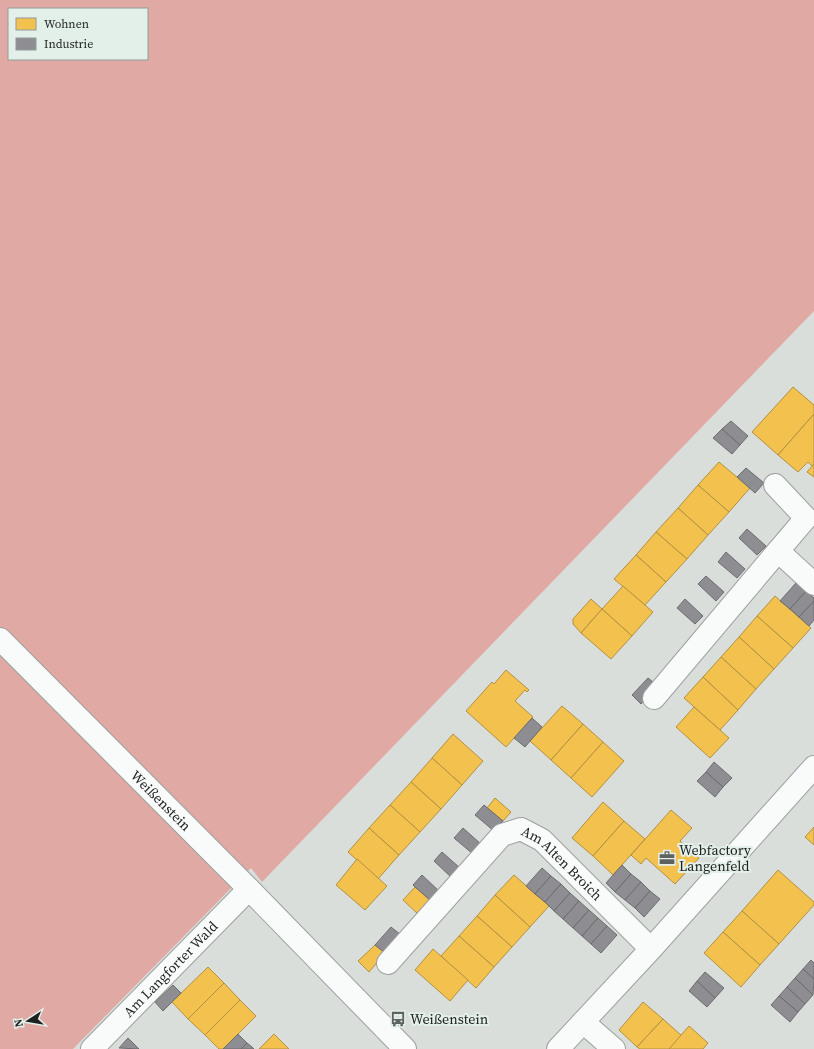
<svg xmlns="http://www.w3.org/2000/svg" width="814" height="1049" viewBox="0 0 814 1049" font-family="'Source Serif 4',serif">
	<rect width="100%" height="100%" fill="#d9dedb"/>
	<path fill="#e0a9a4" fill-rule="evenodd" d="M0 0H814V311L262 882 251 868 73 1049H0ZM9 9H147V59H9Z"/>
	<g fill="#f2c14e" stroke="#b29140">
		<polygon points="793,387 814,405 814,414 778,455 752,432"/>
		<polygon points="814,414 814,464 812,466 808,462 798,472 778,455"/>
		<polygon points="719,462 750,488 729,512 698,485"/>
		<polygon points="814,464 814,477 807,472"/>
		<polygon points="698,485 729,512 708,535 678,508"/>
		<polygon points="678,508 708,535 687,559 656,532"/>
		<polygon points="656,532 687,559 666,582 636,555"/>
		<polygon points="636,555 666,582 645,605 614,579"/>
		<polygon points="623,586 653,612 632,636 602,609"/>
		<polygon points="775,596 811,628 793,648 757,616"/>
		<polygon points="591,599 602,609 581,633 573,624 573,619"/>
		<polygon points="602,609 632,636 611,659 581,633"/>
		<polygon points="757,616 793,648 774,669 739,637"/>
		<polygon points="739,637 774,669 756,689 721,657"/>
		<polygon points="721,657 756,689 738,710 703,677"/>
		<polygon points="506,670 529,690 527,692 525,690 515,701 533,717 506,747 466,711 492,682 494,684"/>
		<polygon points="703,677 738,710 720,730 684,698"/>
		<polygon points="562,706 583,724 551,760 530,741"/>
		<polygon points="694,707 729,738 710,758 676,727"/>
		<polygon points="583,724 603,742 571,778 551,760"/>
		<polygon points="453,734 483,761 462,785 432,758"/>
		<polygon points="603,742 624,761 592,797 571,778"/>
		<polygon points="432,758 462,785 441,809 411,782"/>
		<polygon points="411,782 441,809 420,832 390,805"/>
		<polygon points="495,798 511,812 503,821 487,808"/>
		<polygon points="603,802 624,821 593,856 572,838"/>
		<polygon points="390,805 420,832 399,855 369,828"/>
		<polygon points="671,810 692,828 680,841 699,858 675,884 646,858 641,864 631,855"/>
		<polygon points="624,821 645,839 613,875 593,856"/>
		<polygon points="814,827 814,845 805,837"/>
		<polygon points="369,828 399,855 378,879 348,852"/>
		<polygon points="357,859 387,886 365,910 336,885"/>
		<polygon points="778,870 814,902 814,905 779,944 742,911"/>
		<polygon points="514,875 549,906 530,927 495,895"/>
		<polygon points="415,887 431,901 419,915 403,900"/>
		<polygon points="495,895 530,927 512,947 477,916"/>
		<polygon points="742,911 779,944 760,965 723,932"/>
		<polygon points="477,916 512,947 494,967 459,936"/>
		<polygon points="723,932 760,965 741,987 704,953"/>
		<polygon points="459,936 494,967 476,988 441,956"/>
		<polygon points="375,945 385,953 369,972 358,961"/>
		<polygon points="433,949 468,980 450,1001 415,970"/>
		<polygon points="208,967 224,983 188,1019 172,1002"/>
		<polygon points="224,983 240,1000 205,1035 188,1019"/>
		<polygon points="240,1000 256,1016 223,1049 219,1049 205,1035"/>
		<polygon points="643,1002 663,1019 637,1047 619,1030"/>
		<polygon points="663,1019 682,1036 669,1049 640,1049 637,1047"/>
		<polygon points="689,1026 708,1043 703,1049 669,1049"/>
		<polygon points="274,1034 289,1049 259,1049"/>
	</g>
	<g fill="#8d8d92" stroke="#6b6c6f">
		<polygon points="731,421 748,436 740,445 722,429"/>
		<polygon points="722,429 740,445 732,454 713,438"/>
		<polygon points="746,468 764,483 755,493 737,477"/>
		<polygon points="747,529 766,546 757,555 739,538"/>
		<polygon points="726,552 745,569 737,578 718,562"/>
		<polygon points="706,576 724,592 716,601 698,584"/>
		<polygon points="796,583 806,591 790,609 780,601"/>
		<polygon points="806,591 814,598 814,601 799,617 790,609"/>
		<polygon points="685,599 703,616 695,624 677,608"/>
		<polygon points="814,601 814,620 809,626 799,617"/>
		<polygon points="648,678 658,686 641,704 632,695"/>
		<polygon points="532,718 542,727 525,747 514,738"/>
		<polygon points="714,762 732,778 723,787 706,772"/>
		<polygon points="706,772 723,787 715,797 697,781"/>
		<polygon points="484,805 503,821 494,831 475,815"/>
		<polygon points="463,828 482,845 473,854 454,838"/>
		<polygon points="442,852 460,868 452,878 434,861"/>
		<polygon points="622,865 631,874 615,892 606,883"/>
		<polygon points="542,868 551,876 535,894 526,886"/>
		<polygon points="631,874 641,882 625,900 615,892"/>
		<polygon points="422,875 440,892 431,901 413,885"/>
		<polygon points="551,876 561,884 545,902 535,894"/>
		<polygon points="641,882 650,891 635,908 625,900"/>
		<polygon points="561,884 570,893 554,911 545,902"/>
		<polygon points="650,891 660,899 644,917 635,908"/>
		<polygon points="570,893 579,901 563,919 554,911"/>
		<polygon points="579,901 589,910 573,928 563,919"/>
		<polygon points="589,910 598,918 582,936 573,928"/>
		<polygon points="598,918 607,926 591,944 582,936"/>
		<polygon points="607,926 617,935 601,953 591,944"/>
		<polygon points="391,927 401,935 385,953 375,945"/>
		<polygon points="811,960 814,963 814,979 803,969"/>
		<polygon points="803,969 814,979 813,995 795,978"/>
		<polygon points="705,972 724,988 715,998 697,981"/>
		<polygon points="795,978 813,995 805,1004 787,987"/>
		<polygon points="697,981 715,998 707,1007 689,991"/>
		<polygon points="173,985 181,993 163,1011 155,1002"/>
		<polygon points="787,987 805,1004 798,1012 779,996"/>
		<polygon points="779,996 798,1012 790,1022 771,1005"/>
		<polygon points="238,1034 247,1043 241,1049 223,1049"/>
		<polygon points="128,1038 139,1049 119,1048"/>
		<polygon points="247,1043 252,1047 254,1049 241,1049"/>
	</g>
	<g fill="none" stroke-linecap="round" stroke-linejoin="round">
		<defs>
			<g id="street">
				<polyline points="775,485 806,518 778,551"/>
				<path id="s1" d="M0 639 249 889 405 1049"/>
				<polyline points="654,698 778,551 814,584"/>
				<path id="s2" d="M388 963 502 835 521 829 542 840 651 949"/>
				<polyline points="583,1022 614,1049"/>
				<path id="s3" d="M92 1049 249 889"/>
				<polyline points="558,1049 651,949 814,767"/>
			</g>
		</defs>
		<use href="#street" stroke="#9ca09e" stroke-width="24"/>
		<use href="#street" stroke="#f9fafa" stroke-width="22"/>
	</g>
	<defs>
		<symbol id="office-bare" viewBox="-9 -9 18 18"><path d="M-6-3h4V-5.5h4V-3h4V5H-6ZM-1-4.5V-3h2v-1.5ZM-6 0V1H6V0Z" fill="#5e6260" stroke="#e3efe9" stroke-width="2.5" paint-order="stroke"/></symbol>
		<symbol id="bus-bare" viewBox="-9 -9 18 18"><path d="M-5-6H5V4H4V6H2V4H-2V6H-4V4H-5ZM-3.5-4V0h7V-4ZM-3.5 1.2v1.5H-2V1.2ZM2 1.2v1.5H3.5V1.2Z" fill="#5e6260" stroke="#e3efe9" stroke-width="2.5" paint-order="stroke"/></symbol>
	</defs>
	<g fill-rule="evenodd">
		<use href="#office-bare" x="656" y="847" width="22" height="22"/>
		<use href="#bus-bare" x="387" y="1008" width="22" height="22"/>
	</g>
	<g text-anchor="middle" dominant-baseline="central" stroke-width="4" stroke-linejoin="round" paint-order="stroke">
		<g font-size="14" fill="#1c201e" stroke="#e3efe9">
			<text stroke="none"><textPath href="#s1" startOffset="228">Weißenstein</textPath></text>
			<text stroke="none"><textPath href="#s2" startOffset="245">Am Alten Broich</textPath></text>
			<text stroke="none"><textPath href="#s3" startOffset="112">Am Langforter Wald</textPath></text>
		</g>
		<g font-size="14" fill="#1c201e" stroke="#e3efe9" text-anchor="start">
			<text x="679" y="850">Webfactory<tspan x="679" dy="16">Langenfeld</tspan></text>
			<text x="410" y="1019">Weißenstein</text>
		</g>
	</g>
	<rect x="8" y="8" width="140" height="52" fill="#e3efe9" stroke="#939c98"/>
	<rect x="16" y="18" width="20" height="12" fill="#f2c14e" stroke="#939c98"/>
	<text x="44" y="28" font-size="12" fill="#1c201e">Wohnen</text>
	<rect x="16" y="38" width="20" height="12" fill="#8d8d92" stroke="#939c98"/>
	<text x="44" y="48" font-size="12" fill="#1c201e">Industrie</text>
	<g transform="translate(28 1021) rotate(258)" stroke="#e3efe9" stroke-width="3" paint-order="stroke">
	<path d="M0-3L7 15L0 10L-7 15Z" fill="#1c201e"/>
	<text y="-6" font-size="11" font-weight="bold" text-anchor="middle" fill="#1c201e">N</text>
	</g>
</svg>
